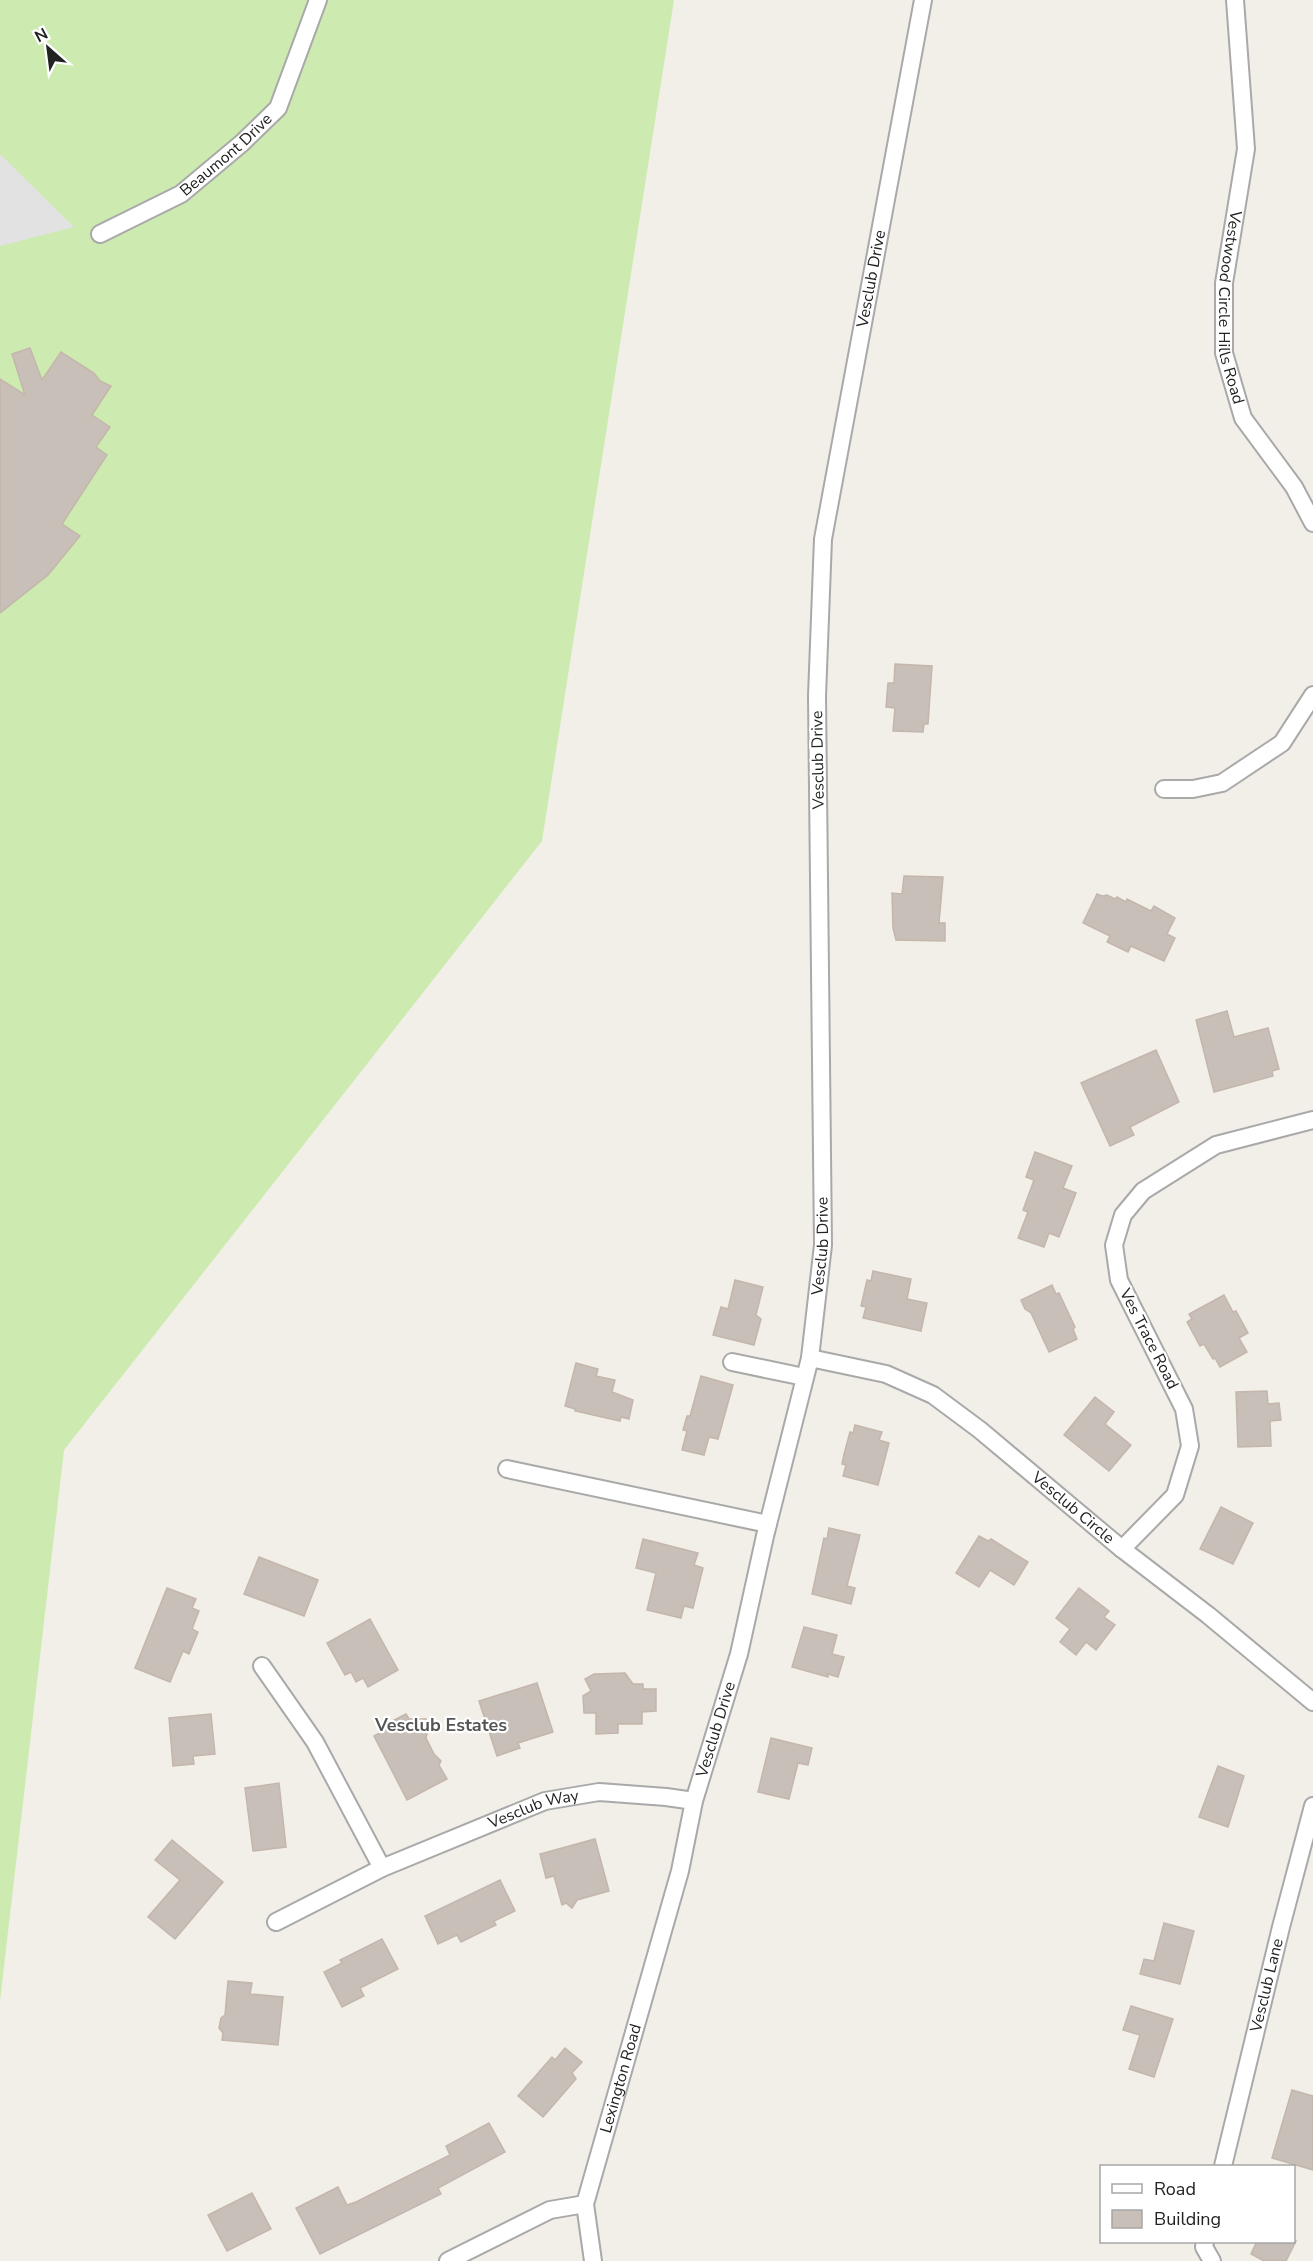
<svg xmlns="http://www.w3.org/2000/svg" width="1313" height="2261" viewBox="0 0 1313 2261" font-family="'Nunito Sans',sans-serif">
	<rect width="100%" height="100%" fill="#f2efe9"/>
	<polygon fill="#cdebb0" points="0,0 674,0 542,841 64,1450 0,2001"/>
	<polygon fill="#e2e2e2" points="0,154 74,227 0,246"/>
	<g fill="#c7bfb8" stroke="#c4b6ab" stroke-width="1.5">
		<polygon points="30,348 42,380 61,352 94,373 100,381 111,386 92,415 110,427 96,447 107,455 62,524 80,536 48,575 0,613 0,379 25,395 12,354"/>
		<polygon points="895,664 932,666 928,724 924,724 923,732 893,731 895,708 886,707 888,683 894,683"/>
		<polygon points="904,876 943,877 939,923 945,923 945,941 896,940 893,928 892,893 902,894"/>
		<polygon points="1097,894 1102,896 1107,895 1115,899 1117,897 1126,902 1127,899 1151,911 1154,906 1175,918 1167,934 1175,938 1164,961 1131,946 1128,952 1107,942 1110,936 1083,923"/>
		<polygon points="1227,1011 1234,1037 1268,1028 1279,1069 1272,1071 1273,1076 1214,1092 1196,1020"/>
		<polygon points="1156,1050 1179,1102 1130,1127 1134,1135 1110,1146 1081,1083"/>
		<polygon points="1035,1152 1072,1166 1063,1188 1076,1193 1059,1237 1049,1233 1044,1247 1018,1238 1028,1212 1023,1210 1034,1180 1026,1177"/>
		<polygon points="873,1271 911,1279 907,1299 927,1303 921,1331 863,1318 866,1307 861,1306 867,1280 871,1281"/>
		<polygon points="735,1280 763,1287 756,1315 761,1319 754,1345 713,1335 721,1307 728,1309"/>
		<polygon points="1052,1285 1056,1294 1059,1293 1075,1327 1073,1329 1077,1339 1049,1352 1031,1313 1025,1309 1021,1300"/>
		<polygon points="1224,1295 1233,1312 1236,1311 1248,1333 1239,1338 1247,1352 1220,1367 1215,1358 1213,1359 1204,1344 1200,1346 1187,1322 1192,1319 1189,1314"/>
		<polygon points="576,1363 598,1369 596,1376 615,1380 612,1392 633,1400 629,1419 621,1417 620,1421 575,1411 575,1409 565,1406"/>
		<polygon points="701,1376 733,1385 718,1439 709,1437 704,1455 682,1450 687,1431 683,1430 687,1416 690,1416"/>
		<polygon points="1267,1391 1268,1404 1279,1403 1281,1420 1270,1421 1271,1446 1238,1447 1236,1392"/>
		<polygon points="1095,1397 1114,1412 1105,1424 1131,1445 1109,1471 1064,1435"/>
		<polygon points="855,1425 882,1432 879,1440 889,1443 878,1485 843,1476 846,1465 842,1464 844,1454 850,1432 853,1433"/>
		<polygon points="1221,1507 1253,1523 1233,1564 1200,1549"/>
		<polygon points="829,1528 860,1535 847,1586 855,1588 851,1604 812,1594 824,1538 827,1539"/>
		<polygon points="979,1536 988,1541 991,1539 1028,1562 1014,1585 990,1570 979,1587 956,1573"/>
		<polygon points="643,1539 698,1553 694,1565 703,1568 693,1608 684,1606 681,1618 647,1610 656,1573 636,1568"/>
		<polygon points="259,1557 318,1580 304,1616 244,1594"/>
		<polygon points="167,1588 196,1599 192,1608 199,1611 192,1629 198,1632 189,1654 183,1651 170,1682 135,1668"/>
		<polygon points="1079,1588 1109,1611 1104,1617 1115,1625 1096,1650 1086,1642 1076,1655 1060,1642 1070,1629 1056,1618"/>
		<polygon points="370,1619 398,1670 368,1687 363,1678 356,1682 351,1672 345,1675 327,1643"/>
		<polygon points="804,1627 837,1635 832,1654 844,1657 838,1677 828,1674 828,1677 792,1667"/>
		<polygon points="625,1673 633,1684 643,1684 643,1689 656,1689 656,1711 642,1712 642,1724 618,1724 618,1733 596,1734 596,1713 584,1713 583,1696 591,1691 585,1679 594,1674"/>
		<polygon points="537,1683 553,1732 518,1743 520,1748 497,1756 479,1701"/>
		<polygon points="211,1714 215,1754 193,1756 194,1764 173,1766 169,1718"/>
		<polygon points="406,1714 409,1719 426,1719 429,1726 426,1738 434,1754 441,1761 439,1765 447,1779 407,1800 374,1736 392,1726 390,1722"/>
		<polygon points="771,1738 812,1748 808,1765 798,1763 789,1799 758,1792"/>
		<polygon points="1218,1766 1244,1776 1228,1827 1199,1817"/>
		<polygon points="279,1783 286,1847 253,1851 245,1788"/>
		<polygon points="595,1839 609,1891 577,1900 572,1908 566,1903 562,1905 554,1876 546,1878 540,1854"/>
		<polygon points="172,1840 223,1882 175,1939 148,1917 180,1880 155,1860"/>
		<polygon points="500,1880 515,1911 494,1921 496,1925 461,1942 457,1935 438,1944 425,1916"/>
		<polygon points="1164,1923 1194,1931 1180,1984 1140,1974 1144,1959 1154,1961"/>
		<polygon points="382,1939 398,1969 360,1988 364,1996 342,2007 324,1972 342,1963 340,1960"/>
		<polygon points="228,1981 252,1983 250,1994 283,1997 278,2045 222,2040 223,2033 219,2028 221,2018 225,2015"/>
		<polygon points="1131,2006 1173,2019 1154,2077 1129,2069 1140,2035 1123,2030"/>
		<polygon points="565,2048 582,2062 572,2073 576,2079 543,2117 518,2096 552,2057 555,2060"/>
		<polygon points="1292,2090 1313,2096 1313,2170 1272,2158"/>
		<polygon points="489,2123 505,2152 438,2188 441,2194 320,2254 296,2208 338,2187 347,2205 356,2202 450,2155 446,2146"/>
		<polygon points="252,2193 271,2229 227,2251 208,2215"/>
		<polygon points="1257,2241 1296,2241 1286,2261 1264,2261 1251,2254"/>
	</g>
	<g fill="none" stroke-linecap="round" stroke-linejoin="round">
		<defs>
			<g id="minor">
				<path id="s1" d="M1235 0 1246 149 1224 283V353L1243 418 1294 487 1313 523"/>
				<path id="s2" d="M100 234 181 194 242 143 278 108 318 0"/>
				<polyline points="1164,789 1193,789 1222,783 1282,743 1313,695"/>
				<path id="s3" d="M810 1358 886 1374 933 1395 980 1430 1122 1549 1208 1615 1313 1702"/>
				<polyline points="732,1362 804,1377"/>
				<polyline points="507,1469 768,1524"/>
				<polyline points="1122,1549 1175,1495 1190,1446 1184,1409 1119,1280 1114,1245 1123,1215 1143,1191 1216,1145 1313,1120"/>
				<polyline points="262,1666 315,1742 382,1868"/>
				<path id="s4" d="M276 1922 382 1868 545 1801 599 1792 666 1797 694 1801"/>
				<path id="s5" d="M1223 2166 1281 1927 1313 1806"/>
				<polyline points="1205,2242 1204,2247 1212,2261"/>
				<polyline points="448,2261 550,2210 585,2204"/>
				<path id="s6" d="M593 2261 585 2204 680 1871 694 1801 739 1654 765 1536 810 1358 823 1245 817 696 823 539 923 0"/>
			</g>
		</defs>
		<use href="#minor" stroke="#a9a9a9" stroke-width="20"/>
		<use href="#minor" stroke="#fff" stroke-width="16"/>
	</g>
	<g text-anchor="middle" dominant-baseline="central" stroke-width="4.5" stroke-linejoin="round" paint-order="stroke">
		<g font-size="16" fill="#222" stroke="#fff">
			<text stroke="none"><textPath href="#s2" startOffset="150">Beaumont Drive</textPath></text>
			<text stroke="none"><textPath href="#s6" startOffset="2018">Vesclub Drive</textPath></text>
			<text stroke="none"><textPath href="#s1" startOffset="310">Vestwood Circle Hills Road</textPath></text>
			<text transform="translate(818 760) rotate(-91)">Vesclub Drive</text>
			<text stroke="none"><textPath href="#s6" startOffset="1046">Vesclub Drive</textPath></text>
			<text transform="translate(1149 1339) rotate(63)">Ves Trace Road</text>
			<text stroke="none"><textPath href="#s3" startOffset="309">Vesclub Circle</textPath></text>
			<text stroke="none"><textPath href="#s6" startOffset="550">Vesclub Drive</textPath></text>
			<text stroke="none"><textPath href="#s4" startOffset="282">Vesclub Way</textPath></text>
			<text stroke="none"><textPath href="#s5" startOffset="186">Vesclub Lane</textPath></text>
			<text stroke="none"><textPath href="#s6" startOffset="188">Lexington Road</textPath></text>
		</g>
		<g font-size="18" font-weight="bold" fill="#555" stroke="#fff">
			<text x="441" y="1725">Vesclub Estates</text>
		</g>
	</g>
	<rect x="1100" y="2165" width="195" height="78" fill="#ffffff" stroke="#a7a7a7" stroke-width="1.5"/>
	<rect x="1112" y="2184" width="30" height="9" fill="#ffffff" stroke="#a7a7a7" stroke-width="1.5"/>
	<text x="1154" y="2195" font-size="18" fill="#222222">Road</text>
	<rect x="1112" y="2210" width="30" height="18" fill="#c7bfb8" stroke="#a7a7a7" stroke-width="1.5"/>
	<text x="1154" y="2225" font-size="18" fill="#222222">Building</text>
	<g transform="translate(48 48) rotate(332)" stroke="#ffffff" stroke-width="4.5" paint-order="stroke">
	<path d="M0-4.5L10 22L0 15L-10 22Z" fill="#222222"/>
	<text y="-9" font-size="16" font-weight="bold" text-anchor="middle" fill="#222222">N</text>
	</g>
</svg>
